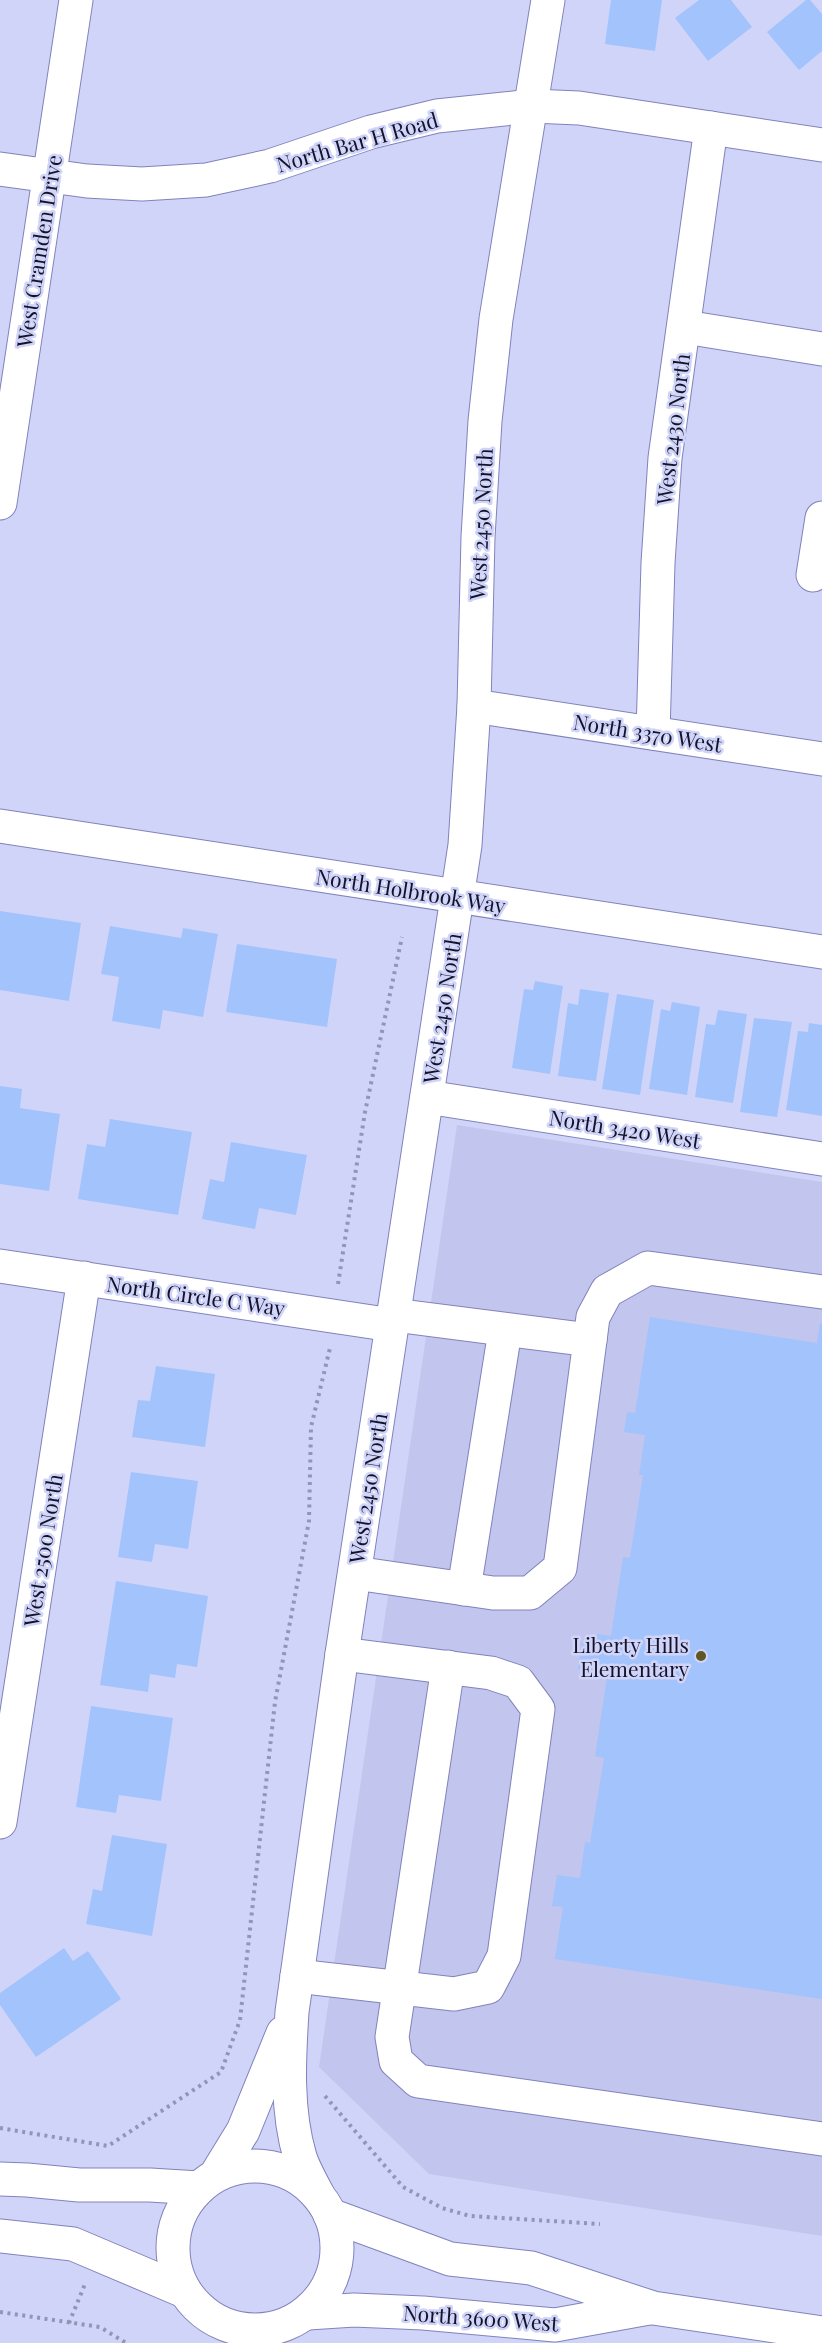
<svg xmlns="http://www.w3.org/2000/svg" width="822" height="2343" viewBox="0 0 822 2343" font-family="'Playfair Display',serif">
	<rect width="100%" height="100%" fill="#d1d4f9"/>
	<polygon fill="#c2c5ed" points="457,1125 822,1182 822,2236 429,2174 319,2067"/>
	<g fill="#a3c3fc">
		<polygon points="611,0 662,0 655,51 605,44"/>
		<polygon points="699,0 731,0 752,27 708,61 675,18"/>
		<polygon points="806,0 810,0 822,14 822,51 799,70 767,32"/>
		<polygon points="0,911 81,923 69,1001 0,990"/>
		<polygon points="110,926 181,938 183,928 218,934 203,1017 163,1010 160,1029 112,1021 119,977 101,974"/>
		<polygon points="237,944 337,959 327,1027 226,1012"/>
		<polygon points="535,981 563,986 550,1074 512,1068 524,989 533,990"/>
		<polygon points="580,989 609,993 596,1081 558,1076 568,1003 578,1005"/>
		<polygon points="617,994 654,1000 640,1095 602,1089"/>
		<polygon points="672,1002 700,1007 687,1095 649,1089 661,1009 670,1011"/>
		<polygon points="718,1010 747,1014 733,1103 695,1097 706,1024 715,1025"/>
		<polygon points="754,1018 792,1022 777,1117 740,1112"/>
		<polygon points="809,1023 822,1025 822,1116 786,1110 798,1031 808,1032"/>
		<polygon points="0,1086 22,1089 20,1108 60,1114 49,1191 0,1184"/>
		<polygon points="110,1119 192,1132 178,1215 78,1199 87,1144 105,1147"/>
		<polygon points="231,1142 307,1155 296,1215 259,1208 255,1229 202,1219 210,1179 224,1182"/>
		<polygon points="650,1317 817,1343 820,1323 822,1324 822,1999 555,1959 563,1907 552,1906 557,1875 580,1878 585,1842 590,1843 604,1758 595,1756 607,1678 592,1676 592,1671 578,1669 582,1642 595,1644 596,1634 611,1636 623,1557 630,1558 643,1475 639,1475 645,1435 624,1432 627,1412 635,1413"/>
		<polygon points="156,1366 215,1374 205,1447 132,1437 138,1400 150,1401"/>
		<polygon points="131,1472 198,1481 188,1549 155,1544 152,1562 118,1557"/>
		<polygon points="116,1581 208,1596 197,1667 177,1664 175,1678 150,1674 148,1692 100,1685"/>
		<polygon points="91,1706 173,1718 161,1801 119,1795 116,1813 76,1807"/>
		<polygon points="112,1835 167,1844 152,1936 86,1924 93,1889 102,1891"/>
		<polygon points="64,1948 73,1961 88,1951 121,1999 36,2057 0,2005 0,1993"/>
	</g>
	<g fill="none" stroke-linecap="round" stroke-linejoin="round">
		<defs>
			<g id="minor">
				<polyline points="0,169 87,181 142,184 206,180 270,166 371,132 437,116 532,106 579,108 822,145"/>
				<polyline points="685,327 822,349"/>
				<polyline points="0,503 76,0"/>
				<polyline points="813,575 822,518"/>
				<polyline points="474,706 822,759"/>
				<polyline points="653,733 658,563 665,458 711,128"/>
				<polyline points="0,826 822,952"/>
				<polyline points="427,1097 822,1159"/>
				<polyline points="0,1266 392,1325"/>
				<polyline points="590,1340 593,1317 607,1291 648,1268 822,1292"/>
				<polyline points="355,1573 493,1593 530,1593 560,1568 590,1340 394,1315"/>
				<polyline points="464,1589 505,1331"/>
				<polyline points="448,1667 392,2037 396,2061 418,2081 822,2139"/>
				<polyline points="0,1822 84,1278"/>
				<polyline points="297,1976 454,1994 488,1987 504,1956 538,1709 518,1682 491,1673 342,1654"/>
				<circle cx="255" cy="2248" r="82"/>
				<polyline points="216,2175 243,2131 283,2033"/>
				<polyline points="0,2179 27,2180 79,2185 150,2185 199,2188"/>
				<path d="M318 2195C312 2183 304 2170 300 2157 286 2110 289 2059 292 2012L342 1654 465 845 474 706 478 537 485 421 496 319 548 0"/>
				<polyline points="330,2215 450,2259 531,2268 653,2308 822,2333"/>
				<polyline points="0,2236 73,2244 184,2291"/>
				<polyline points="308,2313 354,2310 423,2313 555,2325 649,2308"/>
			</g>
		</defs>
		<use href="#minor" stroke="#8083bb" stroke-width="35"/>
		<g stroke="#9395b5" stroke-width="4" stroke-dasharray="3 4.5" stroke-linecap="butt">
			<polyline points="338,1284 365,1112 402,937"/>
			<polyline points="325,2096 403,2187 442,2208 470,2216 600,2224"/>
			<polyline points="0,2128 108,2146 221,2072 240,2020 275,1702 309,1521 311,1427 330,1348"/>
			<polyline points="0,2312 100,2327 126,2343"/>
			<polyline points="69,2323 85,2284"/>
		</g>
		<use href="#minor" stroke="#fff" stroke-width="33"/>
	</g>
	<circle fill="#5f5724" stroke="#d1d4f9" stroke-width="2" cx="701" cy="1656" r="6"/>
	<g text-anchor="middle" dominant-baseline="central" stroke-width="5" stroke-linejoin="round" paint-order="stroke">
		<g font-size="21" fill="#121228" stroke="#d1d4f9">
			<text transform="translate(357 141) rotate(-16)">North Bar H Road</text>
			<text transform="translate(38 251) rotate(-81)">West Cramden Drive</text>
			<text transform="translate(672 429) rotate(-83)">West 2430 North</text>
			<text transform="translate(480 524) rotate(-87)">West 2450 North</text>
			<text transform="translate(648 732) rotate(9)">North 3370 West</text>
			<text transform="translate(411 890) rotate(9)">North Holbrook Way</text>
			<text transform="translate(441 1008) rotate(-81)">West 2450 North</text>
			<text transform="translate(625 1128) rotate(9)">North 3420 West</text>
			<text transform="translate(196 1295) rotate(8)">North Circle C Way</text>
			<text transform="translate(367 1488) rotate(-81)">West 2450 North</text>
			<text transform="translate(42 1550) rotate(-81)">West 2500 North</text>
			<text transform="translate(481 2317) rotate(4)">North 3600 West</text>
		</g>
		<g font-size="21" fill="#121228" stroke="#d1d4f9" text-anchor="end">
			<text x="689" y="1644">Liberty Hills<tspan x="689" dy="24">Elementary</tspan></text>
		</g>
	</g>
</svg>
